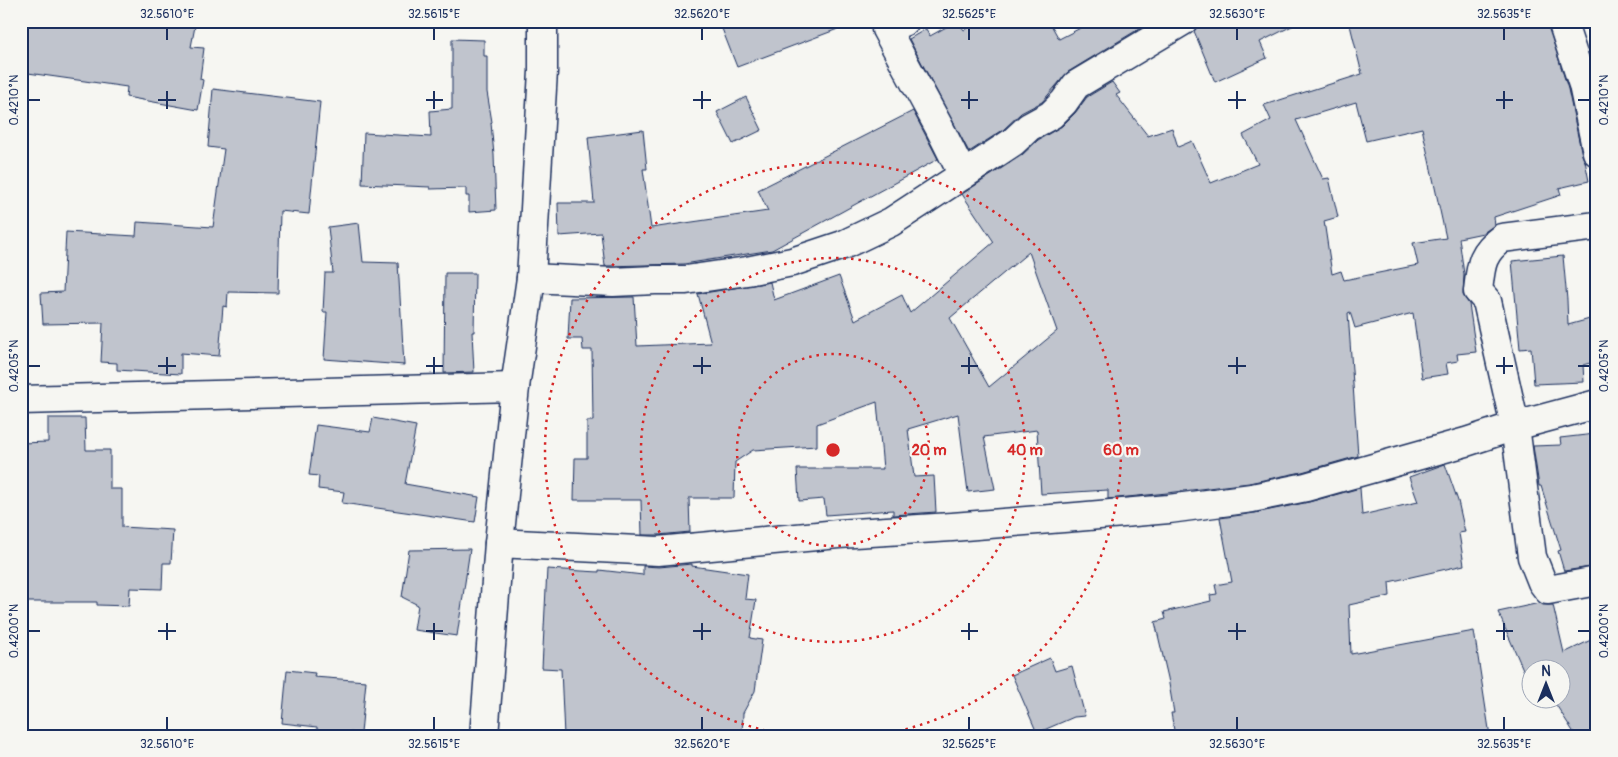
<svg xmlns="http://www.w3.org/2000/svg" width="1618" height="757" viewBox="0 0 1618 757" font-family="Pangolin,sans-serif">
	<rect width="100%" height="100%" fill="#f6f6f2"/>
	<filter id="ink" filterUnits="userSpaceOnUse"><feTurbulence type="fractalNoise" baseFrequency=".02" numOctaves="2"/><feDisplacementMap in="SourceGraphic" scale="10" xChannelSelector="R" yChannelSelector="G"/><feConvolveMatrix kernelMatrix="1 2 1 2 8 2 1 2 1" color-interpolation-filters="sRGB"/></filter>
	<g filter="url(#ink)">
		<g fill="#c0c4cd" stroke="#1b2f5e" fill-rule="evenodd">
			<polygon points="21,21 34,21 85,28 86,21 196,21 191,47 204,48 200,79 203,80 198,110 126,97 127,87 21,72"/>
			<polygon points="719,21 851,21 851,24 737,67"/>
			<polygon points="957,21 964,30 980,21 1049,21 1059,39 1094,21 1152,21 1068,72 1042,102 1021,113 1003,130 969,152 909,39 926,29 930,36"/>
			<polygon points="1199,21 1302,21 1260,42 1267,58 1215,82 1194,31 1197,28"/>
			<path d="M1349 21H1547L1568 89 1582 155 1585 161 1589 181 1559 188 1561 195 1494 217 1495 225 1483 233 1459 238 1464 274 1463 295 1469 304 1476 352 1457 354 1458 361 1446 363 1448 374 1422 378 1413 313 1355 328 1350 312 1348 313 1358 456 1302 472 1249 483 1167 493 1108 499V490L1041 494 1037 430 984 437 995 489 968 492 958 414 908 429 914 477 934 476 936 512 893 515V510L826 515 824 499 799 501 797 469H883L877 402 817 424V446L753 450 735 462 734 498H689L690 532 658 535H642L641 500H574L575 458H587V421H593L592 350H583L582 339H568L570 298 634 297 637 346 711 343 698 294 770 282 774 300 839 276 855 320 902 295 910 313 994 242 962 194 1022 155 1038 140 1062 126 1075 113 1087 97 1112 82 1120 93 1116 95 1148 136 1172 128 1178 147 1192 141 1211 183 1258 164 1243 135 1271 120 1264 105 1362 74ZM1356 102 1366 141 1422 128 1446 238 1413 243 1418 265 1344 280 1341 271 1332 274 1324 221 1338 217 1329 178 1323 179 1296 120ZM1029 252 1057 331 989 387 950 318Z"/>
			<polygon points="452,39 484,40 484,56 487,56 487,92 492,122 491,123 494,155 496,210 469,212 469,196 466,196 466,188 430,189 430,187 362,184 364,133 431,137 430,111 452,109"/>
			<polygon points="213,89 320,102 309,214 280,211 278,293 228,292 227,307 223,306 219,356 181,353 181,374 117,370 117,363 101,362 103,323 43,324 41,293 63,292 66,232 136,236 137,222 213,227 224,149 208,147"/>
			<polygon points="746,97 762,130 733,144 717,112"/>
			<polygon points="913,111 938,159 772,250 684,264 605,266 601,233 559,236 558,203 594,203 588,137 643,130 647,169 643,169 651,228 768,211 758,190"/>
			<polygon points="359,223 363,262 398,263 404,365 324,359 327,312 323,312 325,273 333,273 328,227"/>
			<polygon points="1563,256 1567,300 1568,325 1597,317 1597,361 1583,365 1584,382 1534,384 1531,348 1520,349 1512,261"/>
			<polygon points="445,273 475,273 474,332 472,332 474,372 444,373"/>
			<polygon points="48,418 85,418 86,450 110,450 110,489 122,489 122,527 173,530 171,563 163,563 162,589 130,588 129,606 97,605 97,602 21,602 21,443 48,442"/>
			<polygon points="373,418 416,426 405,484 479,497 475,522 342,503 344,492 318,489 319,476 309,475 316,425 370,432"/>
			<polygon points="1595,434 1597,451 1597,566 1564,571 1558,551 1561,550 1541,486 1539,486 1533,446 1561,445 1560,438"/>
			<polygon points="1445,464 1458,501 1465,532 1459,533 1464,565 1389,582 1390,596 1349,605 1351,654 1474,631 1490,736 1175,736 1171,713 1174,713 1168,678 1155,622 1166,619 1164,612 1211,601 1210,595 1217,594 1215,585 1232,582 1220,518 1255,513 1309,502 1360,488 1362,515 1418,502 1409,477"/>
			<polygon points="470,549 457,636 414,630 418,605 402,597 409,550"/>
			<polygon points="692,564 692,566 748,574 745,599 756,600 750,638 762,640 755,691 743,713 742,736 628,736 627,734 564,736 561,669 542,668 547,569 599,572 599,570 643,575 643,566 659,567"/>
			<polygon points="1540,603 1543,605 1553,605 1564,653 1597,637 1597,736 1576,736 1553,700 1560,700 1560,670 1530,670 1529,683 1498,612"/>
			<polygon points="1050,658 1055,671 1072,666 1085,716 1074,717 1037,733 1012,675"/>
			<polygon points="287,670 315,673 314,677 366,681 361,733 317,730 317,727 282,723"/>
		</g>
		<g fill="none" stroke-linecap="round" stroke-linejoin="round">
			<defs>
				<g id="minor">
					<polyline points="905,21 886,29 939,127 963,175"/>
					<polyline points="1562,21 1583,85 1597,152"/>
					<path d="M1597 226 1502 238C1480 254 1481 267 1478 291L1487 301 1515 426 1532 557 1542 582 1548 590 1597 581"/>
					<polyline points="531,278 613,282 655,280 686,280 747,271 792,262 843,245 891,222 963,175 1013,142 1029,127 1051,115 1064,102 1076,85 1183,21"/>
					<polyline points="21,400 515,387"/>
					<polyline points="499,543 658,551 838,534 952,527 1076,517 1169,509 1252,498 1306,487 1466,442 1515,426 1597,404"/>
				</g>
				<polyline id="tertiary" points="484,736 499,543 515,387 531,278 543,71 543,21"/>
			</defs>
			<use href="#minor" stroke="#1b2f5e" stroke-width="31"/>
			<use href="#tertiary" stroke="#1b2f5e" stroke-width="31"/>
			<use href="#minor" stroke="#f6f6f2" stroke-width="28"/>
			<use href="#tertiary" stroke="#f6f6f2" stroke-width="28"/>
		</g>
	</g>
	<path fill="none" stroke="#1b2f5e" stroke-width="2" d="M167 28V40M434 28V40M702 28V40M969 28V40M1237 28V40M1504 28V40M167 91V109M434 91V109M702 91V109M969 91V109M1237 91V109M1504 91V109M28 100H40M158 100H176M426 100H443M693 100H711M961 100H978M1228 100H1246M1496 100H1513M1578 100H1590M167 357V374M434 357V374M702 357V374M969 357V374M1237 357V374M1504 357V374M28 366H40M158 366H176M426 366H443M693 366H711M961 366H978M1228 366H1246M1496 366H1513M1578 366H1590M167 623V640M434 623V640M702 623V640M969 623V640M1237 623V640M1504 623V640M28 631H40M158 631H176M426 631H443M693 631H711M961 631H978M1228 631H1246M1496 631H1513M1578 631H1590M167 717V730M434 717V730M702 717V730M969 717V730M1237 717V730M1504 717V730"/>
	<g fill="none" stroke="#d62828" stroke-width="2.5" stroke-dasharray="2.5 5">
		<circle cx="833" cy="450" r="96"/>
		<circle cx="833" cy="450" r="192"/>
		<path d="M795 736A288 288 0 1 1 871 736"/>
	</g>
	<circle cx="833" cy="450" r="8" fill="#d62828" stroke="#f6f6f2" stroke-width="2.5"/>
	<g font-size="15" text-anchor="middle" font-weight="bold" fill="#d62828" stroke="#f6f6f2" stroke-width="4.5" stroke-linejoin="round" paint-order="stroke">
		<text x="929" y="455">20 m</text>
		<text x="1025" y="455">40 m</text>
		<text x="1121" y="455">60 m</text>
	</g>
	<rect width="1618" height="757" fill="none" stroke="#f6f6f2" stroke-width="55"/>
	<g transform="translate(1546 684)"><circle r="24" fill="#f6f6f2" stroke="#9ea6b7"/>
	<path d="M0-4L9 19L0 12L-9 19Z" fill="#1b2f5e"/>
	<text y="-8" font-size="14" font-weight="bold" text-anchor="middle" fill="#1b2f5e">N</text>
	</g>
	<rect x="28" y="28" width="1562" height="702" fill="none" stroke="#1b2f5e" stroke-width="2"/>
	<g font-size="12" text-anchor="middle" fill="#1b2f5e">
		<text x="167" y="18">32.5610°E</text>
		<text x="434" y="18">32.5615°E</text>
		<text x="702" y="18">32.5620°E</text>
		<text x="969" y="18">32.5625°E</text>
		<text x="1237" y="18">32.5630°E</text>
		<text x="1504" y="18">32.5635°E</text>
		<text transform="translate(14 100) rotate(-90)" y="4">0.4210°N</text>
		<text transform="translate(1604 100) rotate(-90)" y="4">0.4210°N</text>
		<text transform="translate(14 366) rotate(-90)" y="4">0.4205°N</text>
		<text transform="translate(1604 366) rotate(-90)" y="4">0.4205°N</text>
		<text transform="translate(14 631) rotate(-90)" y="4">0.4200°N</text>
		<text transform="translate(1604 631) rotate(-90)" y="4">0.4200°N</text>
		<text x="167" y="748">32.5610°E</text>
		<text x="434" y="748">32.5615°E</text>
		<text x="702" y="748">32.5620°E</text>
		<text x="969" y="748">32.5625°E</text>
		<text x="1237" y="748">32.5630°E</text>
		<text x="1504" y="748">32.5635°E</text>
	</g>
</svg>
